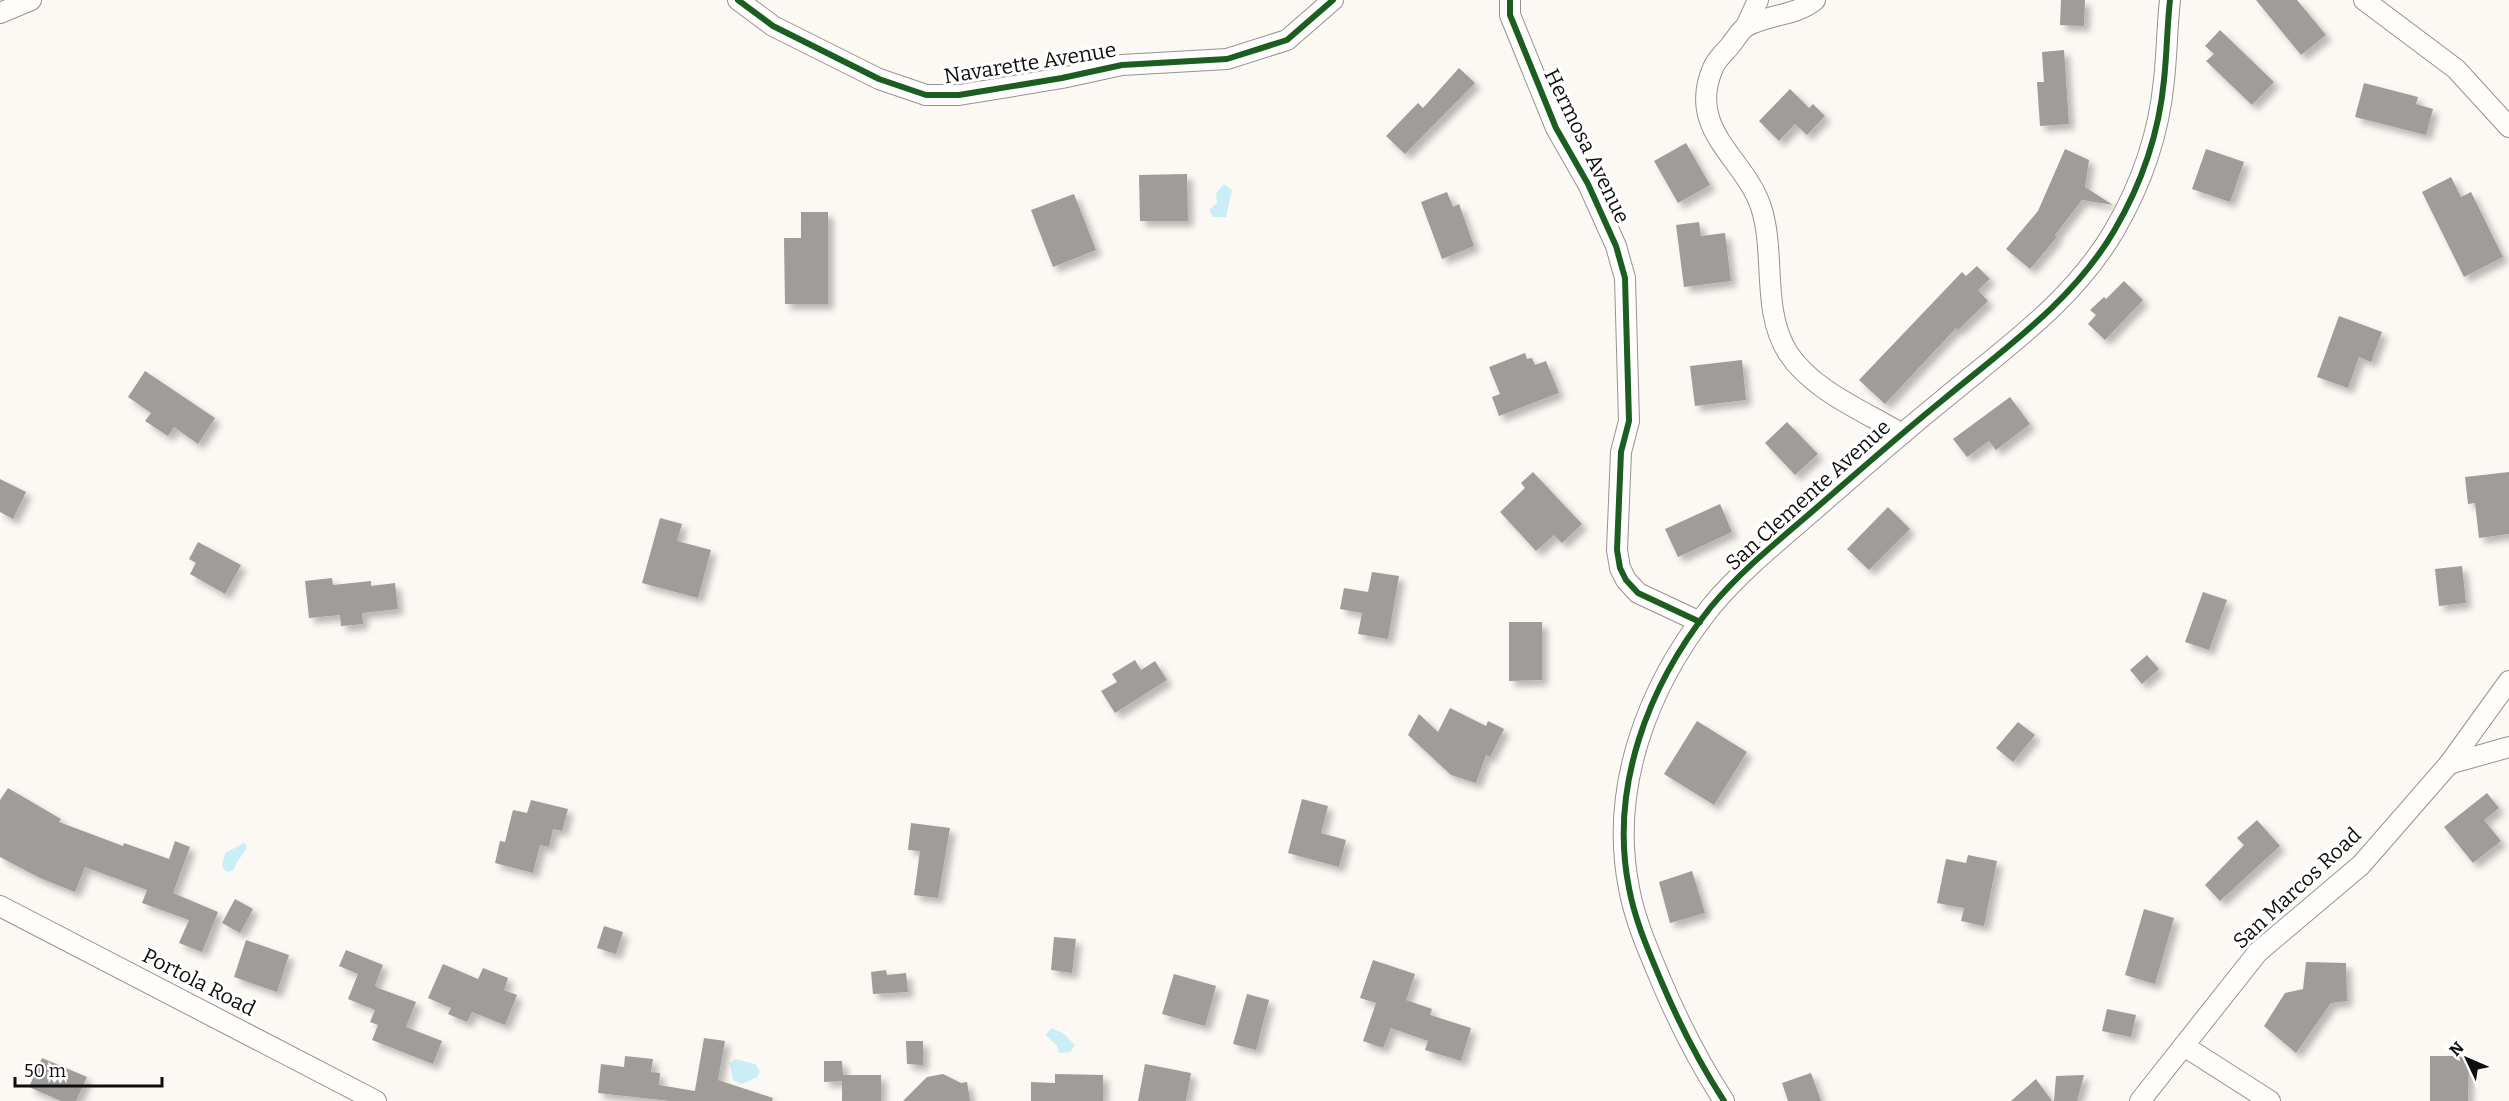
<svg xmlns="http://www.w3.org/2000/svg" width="2509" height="1101" viewBox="0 0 2509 1101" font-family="Bitter,serif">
	<defs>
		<filter id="shadow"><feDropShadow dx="5.5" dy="5.5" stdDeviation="3" flood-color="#0004"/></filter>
	</defs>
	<rect width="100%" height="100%" fill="#fcf8f4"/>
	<g fill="#caeef5">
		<polygon points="1224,184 1232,190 1226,217 1213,217 1209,210 1217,203 1216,193"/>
		<path d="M244 843 247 846C244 855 236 860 234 870L227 872 222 867 225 853Z"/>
		<polygon points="1051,1028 1063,1033 1075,1045 1070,1052 1059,1053 1057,1046 1046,1035"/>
		<polygon points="735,1059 755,1064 760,1071 757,1077 742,1084 733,1080 730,1064"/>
	</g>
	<g fill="#9f9c99" filter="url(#shadow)">
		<polygon points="2061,0 2085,0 2084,26 2060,25"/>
		<polygon points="2256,0 2297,0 2326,35 2301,55"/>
		<polygon points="2220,30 2274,82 2252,105 2206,61 2214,54 2205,46"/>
		<polygon points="2064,50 2069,124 2040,126 2037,82 2044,82 2042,52"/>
		<polygon points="1459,68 1475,83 1405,154 1386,136 1418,103 1423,108"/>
		<polygon points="2364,83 2418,97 2416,104 2433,109 2426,135 2355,117"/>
		<polygon points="1790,89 1809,108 1813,104 1825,116 1807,135 1795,124 1779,141 1759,121"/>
		<polygon points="1686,143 1710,185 1678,203 1654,161"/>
		<polygon points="2065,149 2089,160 2085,187 2113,205 2082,200 2055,235 2057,237 2030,269 2006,249 2038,211"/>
		<polygon points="2206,149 2244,162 2230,202 2192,189"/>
		<polygon points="1187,174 1188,221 1140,221 1139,175"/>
		<polygon points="2451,177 2461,197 2471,192 2503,257 2464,277 2422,192"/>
		<polygon points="1447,192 1453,207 1459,204 1474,246 1442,259 1421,202"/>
		<polygon points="1074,194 1096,250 1053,267 1031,210"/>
		<polygon points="801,212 828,212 828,304 785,304 784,238 801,238"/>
		<polygon points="1699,222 1701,236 1725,233 1731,281 1684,287 1676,225"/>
		<polygon points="1977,266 1990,279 1978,290 1988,301 1958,330 1956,328 1885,404 1859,380 1962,272 1966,276"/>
		<polygon points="2124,281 2143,300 2105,340 2088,324 2096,315 2090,310 2104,297 2106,299"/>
		<polygon points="2339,316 2382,332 2371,362 2359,357 2348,388 2317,377"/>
		<polygon points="1525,353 1527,359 1532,358 1535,365 1546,361 1559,393 1499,416 1492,397 1500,394 1489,367"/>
		<polygon points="1742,360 1746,400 1695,406 1690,366"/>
		<polygon points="145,371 215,418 198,444 174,427 168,436 145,421 151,413 128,397"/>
		<polygon points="2010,397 2030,424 1996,450 1989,441 1967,457 1953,439"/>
		<polygon points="1787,422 1818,454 1795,475 1765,443"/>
		<polygon points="1533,472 1582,524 1562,543 1554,535 1536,551 1500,512 1525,488 1521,483"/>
		<polygon points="2509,472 2509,534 2479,538 2475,503 2468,504 2465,477"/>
		<polygon points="0,479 26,492 13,519 0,512"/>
		<polygon points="1720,504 1732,532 1678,557 1665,529"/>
		<polygon points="1888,507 1910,529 1869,570 1847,549"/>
		<polygon points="660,518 682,524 677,541 711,550 698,598 642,583"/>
		<polygon points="198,542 241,565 225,594 190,574 196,563 189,559"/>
		<polygon points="2462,566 2466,603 2439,606 2435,569"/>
		<polygon points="1372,572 1399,576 1388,639 1358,634 1362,613 1340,609 1344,588 1368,592"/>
		<polygon points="332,578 333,585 371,581 371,586 395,583 398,609 362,613 363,624 341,626 340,615 309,618 305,581"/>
		<polygon points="2203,592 2227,600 2209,650 2185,642"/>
		<polygon points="1509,622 1542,622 1542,680 1509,681"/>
		<polygon points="2147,655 2159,669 2142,684 2130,670"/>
		<polygon points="1135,660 1141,670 1155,661 1167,680 1115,713 1101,691 1117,682 1112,674"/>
		<polygon points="1450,708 1486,726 1488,721 1504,729 1490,757 1486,755 1476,783 1451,775 1408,735 1419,714 1438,732"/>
		<polygon points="1697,721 1747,752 1714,805 1664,774"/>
		<polygon points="2018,722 2035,735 2013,762 1996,748"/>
		<polygon points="8,788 61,819 59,822 123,846 124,843 169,859 175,841 190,847 173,893 218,912 202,952 179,943 189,920 142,903 147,890 85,867 75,892 40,878 0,857 0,800"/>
		<polygon points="2487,793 2499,808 2484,820 2501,841 2473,863 2444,827"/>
		<polygon points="1302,799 1328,806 1321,833 1346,840 1339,867 1288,853"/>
		<polygon points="531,800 568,809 562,831 553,829 549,847 540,845 533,873 495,863 500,841 505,842 513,810 527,813"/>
		<polygon points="2257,820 2280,846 2220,901 2205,885 2244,845 2237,838"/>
		<polygon points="911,823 950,828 938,898 914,895 920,851 908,850"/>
		<polygon points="1968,855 1997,861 1984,926 1961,921 1964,908 1937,903 1946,859 1966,863"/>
		<polygon points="1692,871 1705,913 1670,923 1659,882"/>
		<polygon points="235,899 253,909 240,933 222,923"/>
		<polygon points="2144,909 2174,918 2155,984 2125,975"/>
		<polygon points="604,926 623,932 616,954 597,948"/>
		<polygon points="1054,937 1076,939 1072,973 1051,970"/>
		<polygon points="246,940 289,955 277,992 234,977"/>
		<polygon points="346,950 383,965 375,985 378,988 416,1002 406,1027 442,1041 433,1064 372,1040 378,1025 370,1022 375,1010 348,999 358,974 339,966"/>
		<polygon points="1373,960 1415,974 1406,1000 1432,1009 1430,1015 1471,1028 1461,1061 1425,1050 1428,1041 1391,1028 1383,1048 1363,1041 1376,1003 1360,998"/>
		<polygon points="2306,962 2346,963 2347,1001 2331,1003 2296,1053 2264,1026 2285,993 2303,989"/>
		<polygon points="443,964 478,979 483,968 508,978 504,990 517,995 505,1025 472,1012 467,1022 448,1014 451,1008 428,998"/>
		<polygon points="886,970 887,975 906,973 908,992 873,994 871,972"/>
		<polygon points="1174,974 1216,986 1205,1026 1162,1014"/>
		<polygon points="1247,994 1269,1000 1256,1050 1233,1044"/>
		<polygon points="2107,1009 2136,1015 2131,1037 2102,1031"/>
		<polygon points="704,1038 725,1041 718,1080 773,1098 772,1101 670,1101 598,1093 601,1064 624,1067 625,1056 653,1059 651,1072 660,1073 659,1085 695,1091 694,1096"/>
		<polygon points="906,1041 923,1041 923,1065 907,1064"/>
		<polygon points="2430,1056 2469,1056 2468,1101 2430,1101"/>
		<polygon points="42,1058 87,1077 76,1101 61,1101 29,1087"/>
		<polygon points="824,1061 842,1061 843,1075 881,1075 881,1101 842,1101 842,1081 824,1082"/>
		<polygon points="1145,1064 1191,1073 1186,1101 1138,1101"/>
		<polygon points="1811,1073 1821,1101 1788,1101 1782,1083"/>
		<polygon points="943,1074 961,1083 967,1082 970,1101 903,1101 927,1077"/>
		<polygon points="1055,1074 1103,1075 1103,1101 1031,1101 1031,1082 1055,1083"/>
		<polygon points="2084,1075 2077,1101 2054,1101 2056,1076"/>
		<polygon points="2036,1079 2052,1101 2011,1101"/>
	</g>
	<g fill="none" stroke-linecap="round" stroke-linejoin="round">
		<defs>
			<g id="minor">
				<polyline points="738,0 773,26 879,79 926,95 959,95 1062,78 1122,65 1227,59 1287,40 1333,0"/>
				<polyline points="1510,0 1510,15 1556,128 1588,184 1616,246 1625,278 1629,421 1621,452 1617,550 1620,568 1626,580 1638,593 1700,622"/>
				<path d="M1815 0C1798 15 1767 15 1747 26 1740 30 1735 40 1730 46 1724 53 1716 60 1713 68 1686 130 1745 158 1761 207 1776 253 1761 310 1788 353 1813 391 1864 411 1902 434"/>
				<polyline points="2364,0 2456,69 2509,127"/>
				<polyline points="0,13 31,0"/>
				<polyline points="1746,26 1758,0"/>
				<polyline points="2449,764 2509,747"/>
				<polyline points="0,906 376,1101"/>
				<polyline points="2184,1046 2270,1101"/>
				<path d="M1724 1101C1700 1064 1679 1023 1662 983 1649 952 1635 921 1629 888 1609 788 1648 686 1710 608 1738 574 1773 545 1807 516 1852 477 1897 437 1944 399 2005 348 2073 301 2114 231 2141 185 2159 133 2164 80 2167 53 2167 27 2170 0"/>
				<polyline points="2140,1101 2258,952 2361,865 2449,764 2509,681"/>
			</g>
		</defs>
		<use href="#minor" stroke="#959392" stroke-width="22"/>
		<use href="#minor" stroke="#fffefd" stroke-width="20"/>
		<defs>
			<g id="cycleway">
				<polyline points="738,0 773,26 879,79 926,95 959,95 1062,78 1122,65 1227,59 1287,40 1333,0"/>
				<polyline points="1510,0 1510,15 1556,128 1588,184 1616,246 1625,278 1629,421 1621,452 1617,550 1620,568 1626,580 1638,593 1700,622"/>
				<path d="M1724 1101C1700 1064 1679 1023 1662 983 1649 952 1635 921 1629 888 1609 788 1648 686 1710 608 1738 574 1773 545 1807 516 1852 477 1897 437 1944 399 2005 348 2073 301 2114 231 2141 185 2159 133 2164 80 2167 53 2167 27 2170 0"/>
			</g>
		</defs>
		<use href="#cycleway" stroke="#fff" stroke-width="10"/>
		<use href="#cycleway" stroke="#1b5e20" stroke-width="6"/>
	</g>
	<g text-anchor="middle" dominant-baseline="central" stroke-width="6" stroke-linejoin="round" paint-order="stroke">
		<g font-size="21" fill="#0e0e0e" stroke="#fff">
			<text transform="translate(1030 63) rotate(-9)">Navarette Avenue</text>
			<text transform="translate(1587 146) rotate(64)">Hermosa Avenue</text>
			<text transform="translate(1808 495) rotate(-42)">San Clemente Avenue</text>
			<text transform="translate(2297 888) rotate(-43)">San Marcos Road</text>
			<text transform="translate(199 982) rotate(27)">Portola Road</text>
		</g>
	</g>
	<g transform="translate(2467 1059) rotate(314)" stroke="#ffffff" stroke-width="4.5" paint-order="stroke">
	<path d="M0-4.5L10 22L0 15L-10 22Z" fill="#0e0e0e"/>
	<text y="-9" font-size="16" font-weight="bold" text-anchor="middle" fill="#0e0e0e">N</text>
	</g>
	<path d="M15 1077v9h147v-9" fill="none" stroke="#0e0e0e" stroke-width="3"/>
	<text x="24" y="1077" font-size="18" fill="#0e0e0e" stroke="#ffffff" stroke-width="4.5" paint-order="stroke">50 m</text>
</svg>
